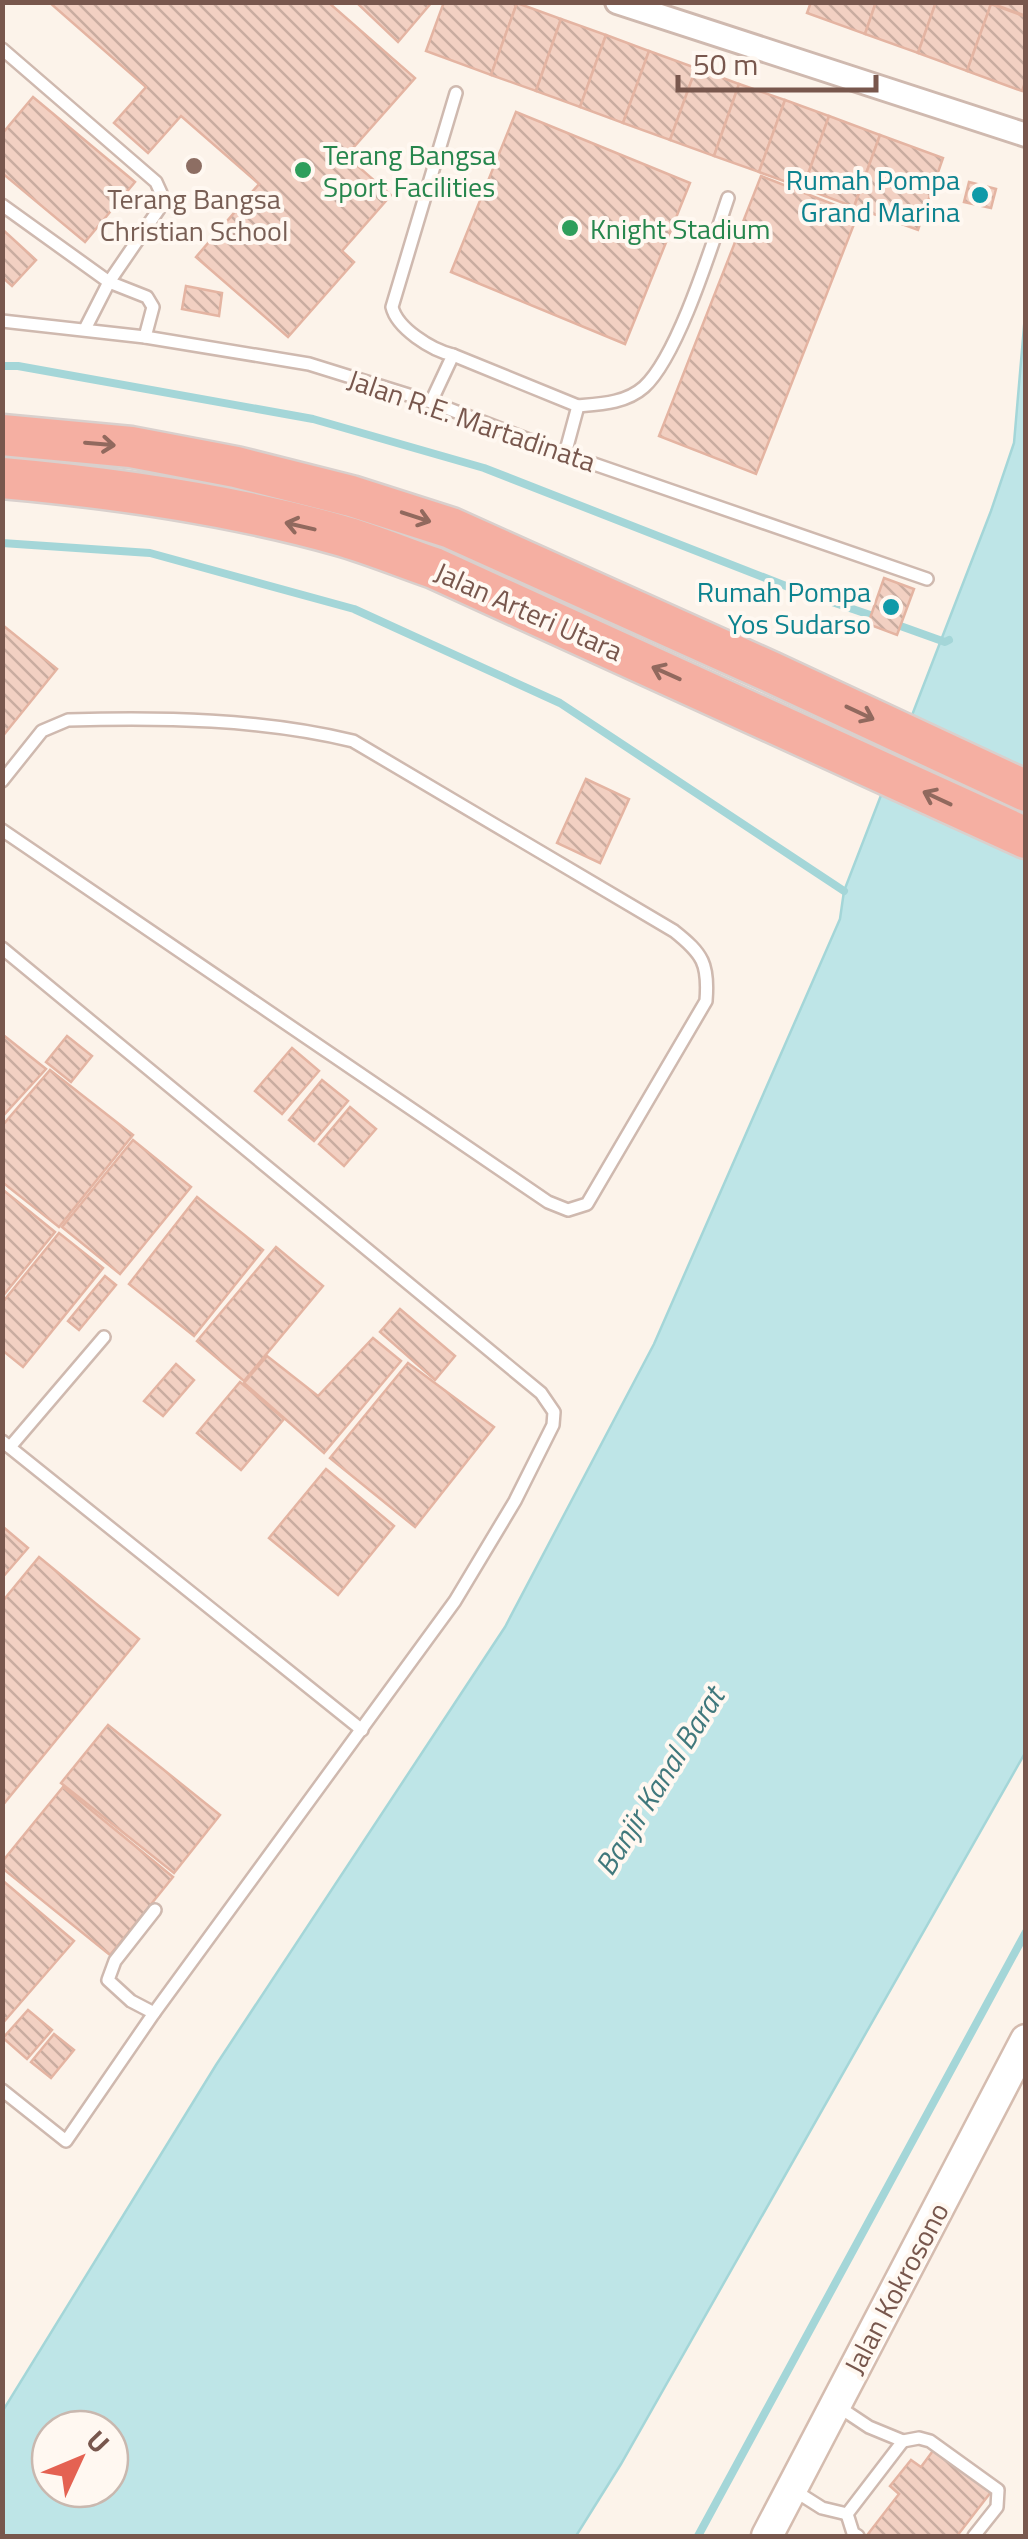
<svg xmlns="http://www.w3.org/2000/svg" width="1028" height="2539" viewBox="0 0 1028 2539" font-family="'Titillium Web',sans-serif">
	<defs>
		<pattern id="building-back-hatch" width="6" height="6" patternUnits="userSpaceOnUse" patternTransform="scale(2.5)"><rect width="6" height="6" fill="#f2d0c2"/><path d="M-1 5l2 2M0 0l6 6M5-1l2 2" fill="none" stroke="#c9aca0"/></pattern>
	</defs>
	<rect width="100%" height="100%" fill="#fcf3ea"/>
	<path fill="#bee5e7" stroke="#a4d6d8" stroke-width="2.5" fill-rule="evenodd" d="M1025 315V1753L621 2464 576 2536H3L2 2412 216 2065 505 1627 654 1344 840 919 844 891 991 511 1014 443ZM50 2429H110V2489H50Z"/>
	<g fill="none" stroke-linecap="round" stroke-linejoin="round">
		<g stroke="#a4d6d8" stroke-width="8">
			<polyline points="2,366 18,366 313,419 484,468 791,588 879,618"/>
			<polyline points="2,543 150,553 354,609 560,703 844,891"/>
			<polyline points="892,623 945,642 949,640"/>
			<polyline points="698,2536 1026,1932"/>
		</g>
	</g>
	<g fill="url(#building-back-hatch)" stroke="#e4b4a2" stroke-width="2.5">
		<polygon points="49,2 328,2 415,78 346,156 391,195 342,251 354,262 288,337 196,257 259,184 181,116 148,153 114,123 146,87"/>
		<polygon points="356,2 432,2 398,42"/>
		<polygon points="444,2 517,3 491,75 426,51"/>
		<polygon points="811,2 876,2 865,34 807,13"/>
		<polygon points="876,2 936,2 918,53 865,34"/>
		<polygon points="936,2 991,4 967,71 918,53"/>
		<polygon points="988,2 1026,2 1026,16"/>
		<polygon points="517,3 561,19 536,91 491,75"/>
		<polygon points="991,4 1026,17 1026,80 1022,91 967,71"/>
		<polygon points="561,19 606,35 580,107 536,91"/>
		<polygon points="606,35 649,51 623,123 580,107"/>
		<polygon points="649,51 696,68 670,140 623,123"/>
		<polygon points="696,68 739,84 714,156 670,140"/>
		<polygon points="739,84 785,100 759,172 714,156"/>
		<polygon points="33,97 135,182 85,242 2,173 2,134"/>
		<polygon points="785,100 829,116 803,188 759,172"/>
		<polygon points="516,112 690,183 625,344 451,272"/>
		<polygon points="829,116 880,135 854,207 803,188"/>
		<polygon points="880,135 943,158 918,230 854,207"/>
		<polygon points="761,176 858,214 756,474 659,436"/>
		<polygon points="969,182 996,189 991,208 964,202"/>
		<polygon points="2,229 36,260 12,286 2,277"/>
		<polygon points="186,286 222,293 219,316 182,309"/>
		<polygon points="884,578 914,589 897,635 868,624"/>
		<polygon points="5,627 57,669 2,737 2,630"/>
		<polygon points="586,779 629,799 600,863 557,843"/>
		<polygon points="2,1034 46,1069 2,1117"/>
		<polygon points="67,1036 92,1056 71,1082 46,1062"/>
		<polygon points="292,1048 319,1071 282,1114 255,1091"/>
		<polygon points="50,1070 133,1135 59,1227 2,1182 2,1126"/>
		<polygon points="322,1080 348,1101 314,1141 289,1120"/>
		<polygon points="350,1107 376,1129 344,1166 319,1144"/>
		<polygon points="133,1140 191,1187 120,1274 62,1227"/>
		<polygon points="2,1189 55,1232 2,1297"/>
		<polygon points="197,1197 263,1250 194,1336 129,1284"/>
		<polygon points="59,1233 103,1268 23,1367 2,1350 2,1303"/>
		<polygon points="276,1247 323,1286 244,1381 197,1341"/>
		<polygon points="105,1276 116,1285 79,1330 68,1321"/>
		<polygon points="400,1309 455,1356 435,1380 380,1332"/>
		<polygon points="373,1338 401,1361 324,1453 244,1383 267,1356 318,1396"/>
		<polygon points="408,1363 494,1427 415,1527 330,1458"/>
		<polygon points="176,1364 194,1380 163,1416 144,1401"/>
		<polygon points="240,1382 284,1419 241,1470 197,1433"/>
		<polygon points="326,1469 394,1526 338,1595 269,1538"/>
		<polygon points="2,1526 28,1548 2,1578"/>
		<polygon points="39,1557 139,1639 2,1806 2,1602"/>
		<polygon points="108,1725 220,1815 174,1873 61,1783"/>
		<polygon points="63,1787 173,1877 110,1955 2,1868 2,1862"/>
		<polygon points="2,1880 74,1941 2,2024"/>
		<polygon points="28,2010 52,2030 27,2059 3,2038"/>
		<polygon points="54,2034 74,2050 51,2078 31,2062"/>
		<polygon points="935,2448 991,2492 957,2536 872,2536 868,2534 899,2494 890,2486 911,2460 921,2467"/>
	</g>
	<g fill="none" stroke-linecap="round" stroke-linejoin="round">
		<defs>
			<g id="lane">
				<polyline points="2,49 156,182 161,193 161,206 109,282 85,329"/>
				<polyline points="2,205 109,282 147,297 153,307 145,337"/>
				<polyline points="2,321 145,337 309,364 431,402 565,454 927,579"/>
				<polyline points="453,355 578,406 565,454"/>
				<path d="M431 402 453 355C431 350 397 328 392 307L456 93"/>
				<path d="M578 406C601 404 626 403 644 387 678 356 712 245 728 198"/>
				<path d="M2 781 42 731 68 720C161 717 263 719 353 741L674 931C703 954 709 964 706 1001L587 1204 568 1210 548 1202 2 830"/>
				<polyline points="2,948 541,1393 554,1412 553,1425 515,1501 455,1601 154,2013 66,2141 2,2090"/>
				<polyline points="2,1441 362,1730"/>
				<polyline points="10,1447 104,1337"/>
				<polyline points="154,2013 131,2001 108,1980 115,1961 155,1910"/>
				<polyline points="903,2441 919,2438 930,2441 998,2490 997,2507 974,2536"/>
				<polyline points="792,2489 822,2508 847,2514 903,2441 869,2427 839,2407"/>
				<polyline points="847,2514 853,2533 858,2536"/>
			</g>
			<polyline id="street" points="617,2 1026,135"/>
			<polyline id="secondary" points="767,2536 1026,2040"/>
			<g id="highway">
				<polyline points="2,435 131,447 236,467 351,496 451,528 771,672 1026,791"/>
				<path d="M2 478C116 488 229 504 339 535 371 544 402 557 434 568L1026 838"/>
			</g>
		</defs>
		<use href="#lane" stroke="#cfb9af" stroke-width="16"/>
		<use href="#street" stroke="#cfb9af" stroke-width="28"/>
		<use href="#secondary" stroke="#d5bcaf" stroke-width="35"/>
		<use href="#highway" stroke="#d9d0cd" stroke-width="45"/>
		<use href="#lane" stroke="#fff" stroke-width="11"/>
		<use href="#street" stroke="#fff" stroke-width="22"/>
		<use href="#secondary" stroke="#fff" stroke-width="30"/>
		<use href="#highway" stroke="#f5afa2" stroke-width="40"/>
	</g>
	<defs><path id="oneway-shaft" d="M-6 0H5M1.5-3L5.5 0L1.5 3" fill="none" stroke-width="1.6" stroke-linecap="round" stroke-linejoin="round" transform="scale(2.5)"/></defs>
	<g stroke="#91695e">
		<use href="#oneway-shaft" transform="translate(100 444) rotate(5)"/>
		<use href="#oneway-shaft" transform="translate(416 517) rotate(18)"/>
		<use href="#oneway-shaft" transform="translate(300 526) rotate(-167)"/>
		<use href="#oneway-shaft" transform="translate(666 673) rotate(-156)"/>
		<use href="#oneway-shaft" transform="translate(860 713) rotate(25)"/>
		<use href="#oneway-shaft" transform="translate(937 798) rotate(-155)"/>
	</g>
	<circle fill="#8d6e63" stroke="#fff8f1" stroke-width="4" cx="194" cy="166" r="10"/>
	<g fill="#2e9e5b" stroke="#fff8f1" stroke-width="4">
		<circle cx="303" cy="170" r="10"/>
		<circle cx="570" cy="228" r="10"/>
	</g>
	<g fill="#0f9aa8" stroke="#fff8f1" stroke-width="4">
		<circle cx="980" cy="195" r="10"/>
		<circle cx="891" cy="607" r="10"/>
	</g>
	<g text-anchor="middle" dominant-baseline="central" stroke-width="8" stroke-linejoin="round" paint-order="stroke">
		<g font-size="28" fill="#27864d" stroke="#fff8f1" text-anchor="start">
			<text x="323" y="154">Terang Bangsa<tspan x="323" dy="32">Sport Facilities</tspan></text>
			<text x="590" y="228">Knight Stadium</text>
		</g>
		<g font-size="28" fill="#0d838f" stroke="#fff8f1" text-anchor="end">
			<text x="960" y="179">Rumah Pompa<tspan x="960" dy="32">Grand Marina</tspan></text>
			<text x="871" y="591">Rumah Pompa<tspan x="871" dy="32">Yos Sudarso</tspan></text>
		</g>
		<g font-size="28" fill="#785e54" stroke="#fff8f1">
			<text x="194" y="198">Terang Bangsa<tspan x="194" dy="32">Christian School</tspan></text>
		</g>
		<g font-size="28" fill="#78574d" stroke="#fff8f1">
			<text transform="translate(472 420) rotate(19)">Jalan R.E. Martadinata</text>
			<text transform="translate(529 611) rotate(24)">Jalan Arteri Utara</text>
			<text transform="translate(896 2288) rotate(-62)">Jalan Kokrosono</text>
		</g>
		<g font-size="30" font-style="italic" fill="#40787c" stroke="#fff8f1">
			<text transform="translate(659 1781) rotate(-58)">Banjir Kanal Barat</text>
		</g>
	</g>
	<rect width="1028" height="2539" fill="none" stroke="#78574d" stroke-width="10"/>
	<g transform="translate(80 2459) rotate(46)"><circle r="48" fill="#fff8f1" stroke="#c9b8af" stroke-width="2.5"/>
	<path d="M0-8L18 38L0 25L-18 38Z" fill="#e46252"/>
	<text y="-15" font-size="28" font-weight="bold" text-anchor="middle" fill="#78574d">U</text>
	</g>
	<path d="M678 75v15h198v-15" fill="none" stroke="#78574d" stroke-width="5"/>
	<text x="693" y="75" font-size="30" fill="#78574d" stroke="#fff8f1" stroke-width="8" paint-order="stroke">50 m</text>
</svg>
